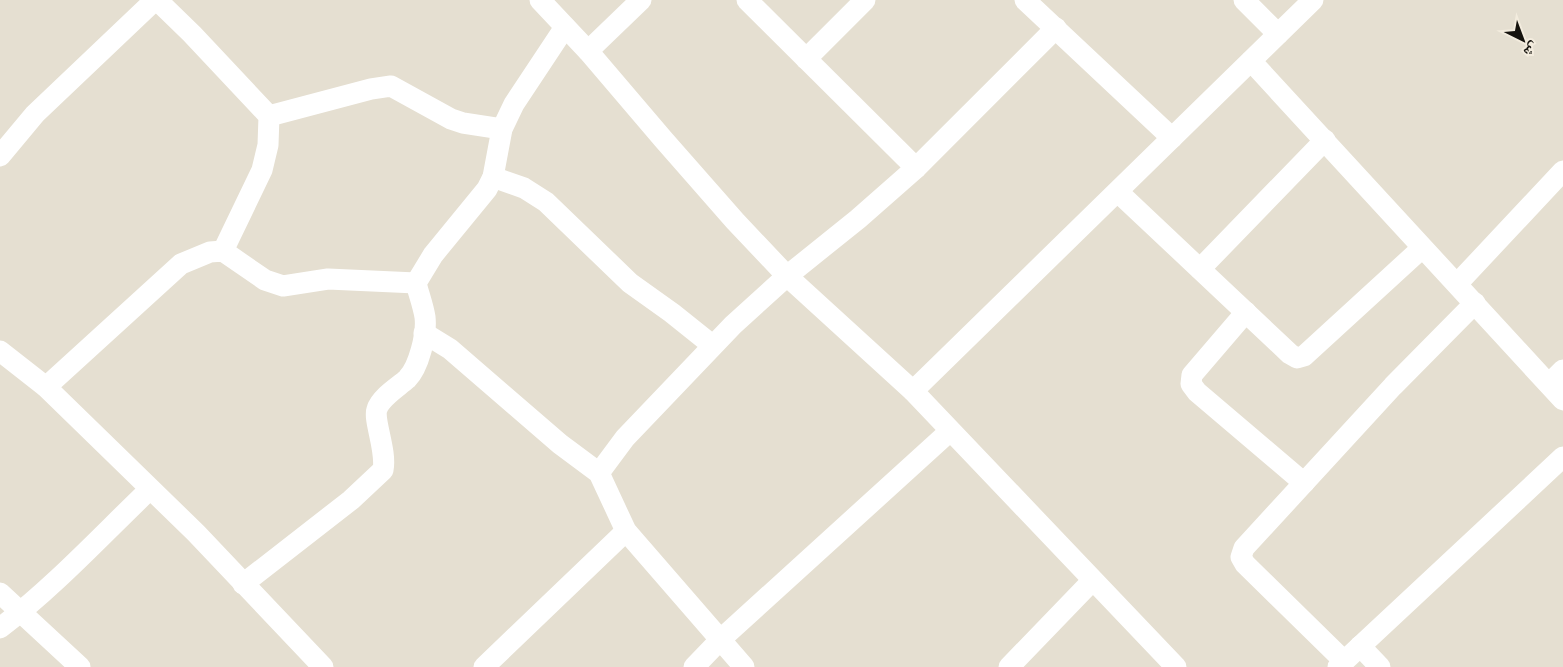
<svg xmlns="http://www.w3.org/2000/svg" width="1563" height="667" viewBox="0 0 1563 667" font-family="'Titillium Web','Noto Naskh Arabic',sans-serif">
	<rect width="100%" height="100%" fill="#e5dfd1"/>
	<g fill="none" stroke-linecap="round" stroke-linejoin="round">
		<g stroke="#fff" stroke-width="21">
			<polyline points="157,0 192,34 269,116 268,145 262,170 223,251"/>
			<polyline points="540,0 588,51 663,139 735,221 787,276 913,391 1176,667"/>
			<polyline points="747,0 916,168"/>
			<polyline points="1025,0 1172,138"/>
			<polyline points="1244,0 1278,34"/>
			<polyline points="588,51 641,0"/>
			<polyline points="806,59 865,0"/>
			<polyline points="1251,61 1563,400"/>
			<polyline points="269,116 371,89 391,86 451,119 463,123 502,129"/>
			<polyline points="0,156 35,114 155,0"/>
			<polyline points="493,177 524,188 546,202 630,283 672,313 712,345"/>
			<polyline points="1118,192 1290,354 1297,358 1304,356 1422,248"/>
			<polyline points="1200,269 1325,140"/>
			<polyline points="1457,284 1563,171"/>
			<polyline points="1246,312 1192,375 1191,384 1197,392 1304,483"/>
			<polyline points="424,333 450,349 560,444 599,473 626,531 744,667"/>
			<polyline points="0,351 46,387 196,533 323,667"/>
			<polyline points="1549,384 1563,370"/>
			<polyline points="46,387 181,264 210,252 223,251 265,280 283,286 328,279 416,283"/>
			<polyline points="913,391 1313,0"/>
			<polyline points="599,473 625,438 733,325 787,276 858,219 916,168 1056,28"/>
			<path d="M243 584 351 500 383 470C387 451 373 420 377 409 381 397 398 387 407 379 419 367 427 334 425 317 423 305 419 295 416 283L433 255 487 189 493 177 502 129 514 104 565 27"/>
			<polyline points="0,593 80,667"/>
			<path d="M0 628C54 587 101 536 150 489"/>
			<polyline points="1360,646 1380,667"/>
			<polyline points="1344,661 1245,564 1241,557 1244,548 1393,386 1475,303"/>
			<polyline points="484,667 626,531"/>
			<polyline points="694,667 720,640 950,431"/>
			<polyline points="1009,667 1092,581"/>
			<polyline points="1338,667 1563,457"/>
		</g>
	</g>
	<g transform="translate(1523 40) rotate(138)" stroke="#f3ecde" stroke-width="4" paint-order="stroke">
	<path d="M0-4L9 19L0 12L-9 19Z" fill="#15130e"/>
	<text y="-8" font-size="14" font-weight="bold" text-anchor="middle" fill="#15130e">ش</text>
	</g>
</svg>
